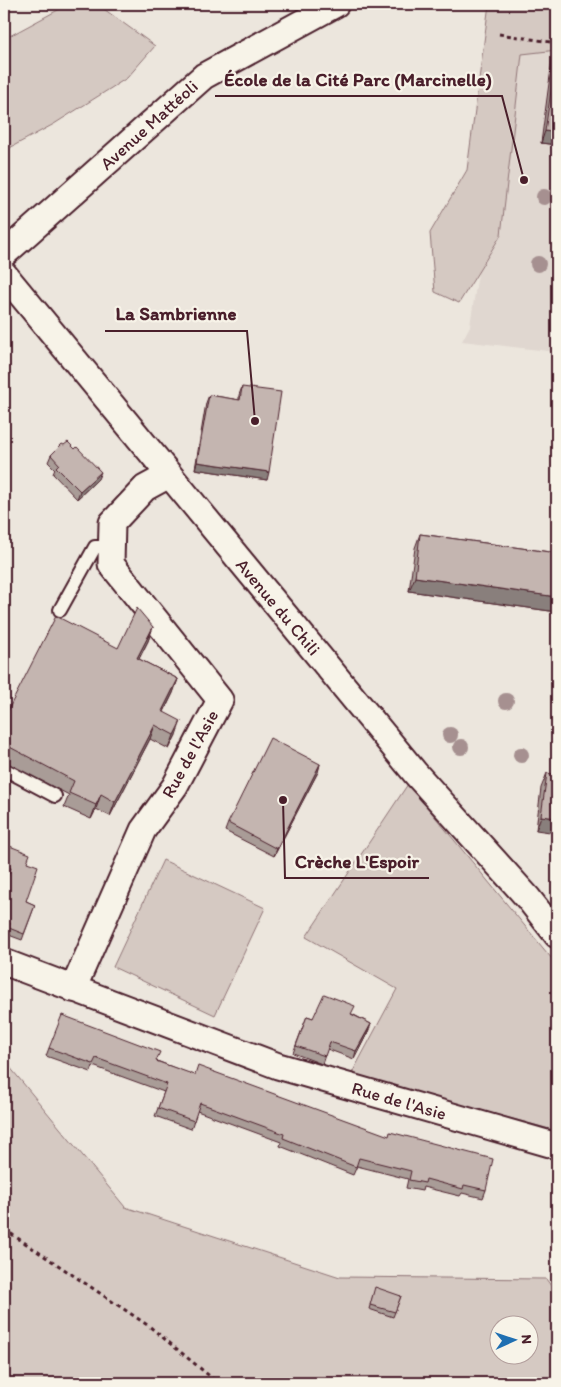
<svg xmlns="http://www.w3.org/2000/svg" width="561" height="1387" viewBox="0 0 561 1387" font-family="Itim,sans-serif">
	<rect width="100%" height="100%" fill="#ece6dd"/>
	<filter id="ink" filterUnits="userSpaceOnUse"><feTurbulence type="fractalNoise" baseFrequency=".02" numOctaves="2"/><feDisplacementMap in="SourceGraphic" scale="10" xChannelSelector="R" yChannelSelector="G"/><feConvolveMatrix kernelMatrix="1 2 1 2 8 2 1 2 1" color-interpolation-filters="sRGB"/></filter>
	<g filter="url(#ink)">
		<polygon fill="#e0d7d0" points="515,27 557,34 557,352 462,341 470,326"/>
		<g fill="#d5c9c2" stroke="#907476" fill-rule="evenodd">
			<polygon points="69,4 97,4 155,46 127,78 54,124 4,151 4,35 6,38"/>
			<polygon points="489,4 557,4 557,50 522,54 501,235 459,303 435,292 430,233 467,170"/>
			<polygon points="408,784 557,965 557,1131 351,1075 397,989 306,937"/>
			<polygon points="163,860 265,908 215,1015 113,967"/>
			<path d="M4 1060 125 1207 340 1277 546 1279 557 1294V1383H4ZM498 1324H528V1354H498Z"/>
		</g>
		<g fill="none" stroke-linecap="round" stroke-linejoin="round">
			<defs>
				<g id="service">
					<polyline points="60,610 95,547 111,547"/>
					<polyline points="4,769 55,796"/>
				</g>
				<g id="minor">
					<polyline points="4,254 204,76 336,4"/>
					<polyline points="4,274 416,774 528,898 557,935"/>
					<polyline points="4,962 278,1066 557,1146"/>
					<polyline points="73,989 143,830 175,786 220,700 111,564 112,523 145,488 169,475"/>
				</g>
			</defs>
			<use href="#service" stroke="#4a1f2b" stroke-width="16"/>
			<use href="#minor" stroke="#4a1f2b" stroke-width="29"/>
			<g stroke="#4a1f2b" stroke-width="3" stroke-dasharray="4 4" stroke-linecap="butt">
				<polyline points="499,34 557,43"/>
				<polyline points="4,1229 149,1326 218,1383"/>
			</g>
			<use href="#service" stroke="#f7f3e8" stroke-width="12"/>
			<use href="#minor" stroke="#f7f3e8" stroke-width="25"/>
		</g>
		<g fill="#a69090">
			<circle cx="544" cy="197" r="8"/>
			<circle cx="538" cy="264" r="8"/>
			<circle cx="506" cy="701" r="8"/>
			<circle cx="450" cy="735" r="8"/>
			<circle cx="461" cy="747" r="8"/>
			<circle cx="521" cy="755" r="8"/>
		</g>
		<g fill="#a99c97" stroke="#4a1f2b">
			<polygon points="557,50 557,145 541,143 552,61"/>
			<polygon points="242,387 267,480 195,469 206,403 209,395 239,400 239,395"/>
			<polygon points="64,445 75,449 98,479 77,499 53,474 55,469 48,462 51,455"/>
			<polygon points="420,534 557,553 557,612 409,591 415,548"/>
			<polygon points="153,627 148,641 139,659 178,679 173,693 164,712 176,735 169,749 150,739 110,816 96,809 91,819 64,807 69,795 4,761 4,718"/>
			<polygon points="320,764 318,772 274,856 225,831 228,823"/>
			<polygon points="547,773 557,775 536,830 541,788"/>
			<polygon points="4,855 27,862 26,901 35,905 22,940 6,934 8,930 4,928 4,887 9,874 4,873"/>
			<polygon points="352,1014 371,1024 368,1032 354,1059 327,1049 322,1064 293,1053 307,1016 313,1018"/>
			<polygon points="49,1048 157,1061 486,1190 483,1198 462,1193 460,1196 423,1187 422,1191 406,1188 408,1179 357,1166 353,1175 280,1146 281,1142 197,1111 191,1129 155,1116 164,1092 93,1066 91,1072 46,1056"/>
			<polygon points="374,1292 401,1296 393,1317 369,1309"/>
		</g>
		<g fill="#897f7b" stroke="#4a1f2b">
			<polygon points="545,131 557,133 557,145 541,143"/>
			<polygon points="197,462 269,472 267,480 195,469"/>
			<polygon points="101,472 98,479 77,499 80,491"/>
			<polygon points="415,577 557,597 557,612 409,591"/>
			<polygon points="153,627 148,641 132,672 137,658"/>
			<polygon points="178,679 173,693 157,725 162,711"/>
			<polygon points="181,721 176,735 169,749 174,735"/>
			<polygon points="155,725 150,739 110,816 115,802"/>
			<polygon points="320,764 318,772 274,856 277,849"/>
			<polygon points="101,794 96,809 91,819 96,805"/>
			<polygon points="541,816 557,818 557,833 536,830"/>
			<polygon points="371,1024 368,1032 354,1059 356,1051"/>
		</g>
		<g fill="#c4b5b0" stroke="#4a1f2b">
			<polygon points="557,50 557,133 545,131"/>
			<polygon points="242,387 281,392 269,472 197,462 209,395 240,400"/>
			<polygon points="68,442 75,449 77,447 101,472 80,491 56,467 59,464 51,455 62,444 64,445"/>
			<polygon points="420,534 557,553 557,597 415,577"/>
			<polygon points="137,608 153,627 137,658 178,679 162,711 181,721 174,735 155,725 115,802 101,794 96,805 69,793 74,781 4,744 4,718 56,616 118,648"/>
			<polygon points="270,738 320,764 277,849 228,823"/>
			<polygon points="547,773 557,775 557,818 541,816"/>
			<polygon points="7,845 30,854 27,862 38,866 26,901 35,905 24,934 9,928 10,923 4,921 4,887 11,868 4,865 4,855"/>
			<polygon points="324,994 355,1006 351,1014 371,1024 356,1051 330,1042 325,1056 296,1046 307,1016 313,1018"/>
			<polygon points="62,1015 160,1052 156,1061 195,1075 198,1066 389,1136 390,1132 493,1159 486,1190 464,1185 463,1189 426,1179 425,1183 409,1180 411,1171 359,1158 356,1167 283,1138 284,1134 200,1103 194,1121 158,1108 167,1084 96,1058 93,1064 49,1048"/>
			<polygon points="375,1287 401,1296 395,1312 370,1305"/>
		</g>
	</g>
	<g text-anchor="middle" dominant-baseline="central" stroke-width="4.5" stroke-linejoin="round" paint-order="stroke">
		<g font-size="18" fill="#4a1f2b" stroke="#f7f3e8">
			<text transform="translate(149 125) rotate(-42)">Avenue Mattéoli</text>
			<text transform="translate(278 607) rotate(50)">Avenue du Chili</text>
			<text transform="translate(190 754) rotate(-61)">Rue de l'Asie</text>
			<text transform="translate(399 1101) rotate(16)">Rue de l'Asie</text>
		</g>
	</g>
	<path fill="none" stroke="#4a1f2b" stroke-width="2" d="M524 180L502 96H215M255 421L247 331H105M283 800L285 878H429"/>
	<g fill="#4a1f2b" stroke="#f7f3e8" stroke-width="2">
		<circle cx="524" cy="180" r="5"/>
		<circle cx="255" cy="421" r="5"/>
		<circle cx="283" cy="800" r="5"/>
	</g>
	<g font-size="19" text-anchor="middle" font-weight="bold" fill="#4a1f2b" stroke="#f7f3e8" stroke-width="4.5" stroke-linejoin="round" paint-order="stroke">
		<text x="358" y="86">École de la Cité Parc (Marcinelle)</text>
		<text x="176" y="320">La Sambrienne</text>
		<text x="357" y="868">Crèche L'Espoir</text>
	</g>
	<rect width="561" height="1387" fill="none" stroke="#f7f3e8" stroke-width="20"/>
	<rect x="10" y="10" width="541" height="1367" fill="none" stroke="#4a1f2b" stroke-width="2" filter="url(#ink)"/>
	<g transform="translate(514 1340) rotate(87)"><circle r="24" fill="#f7f3e8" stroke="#b29e9c"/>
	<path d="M0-4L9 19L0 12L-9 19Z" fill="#1f6fb2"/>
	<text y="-8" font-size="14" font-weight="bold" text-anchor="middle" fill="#4a1f2b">N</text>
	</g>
</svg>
